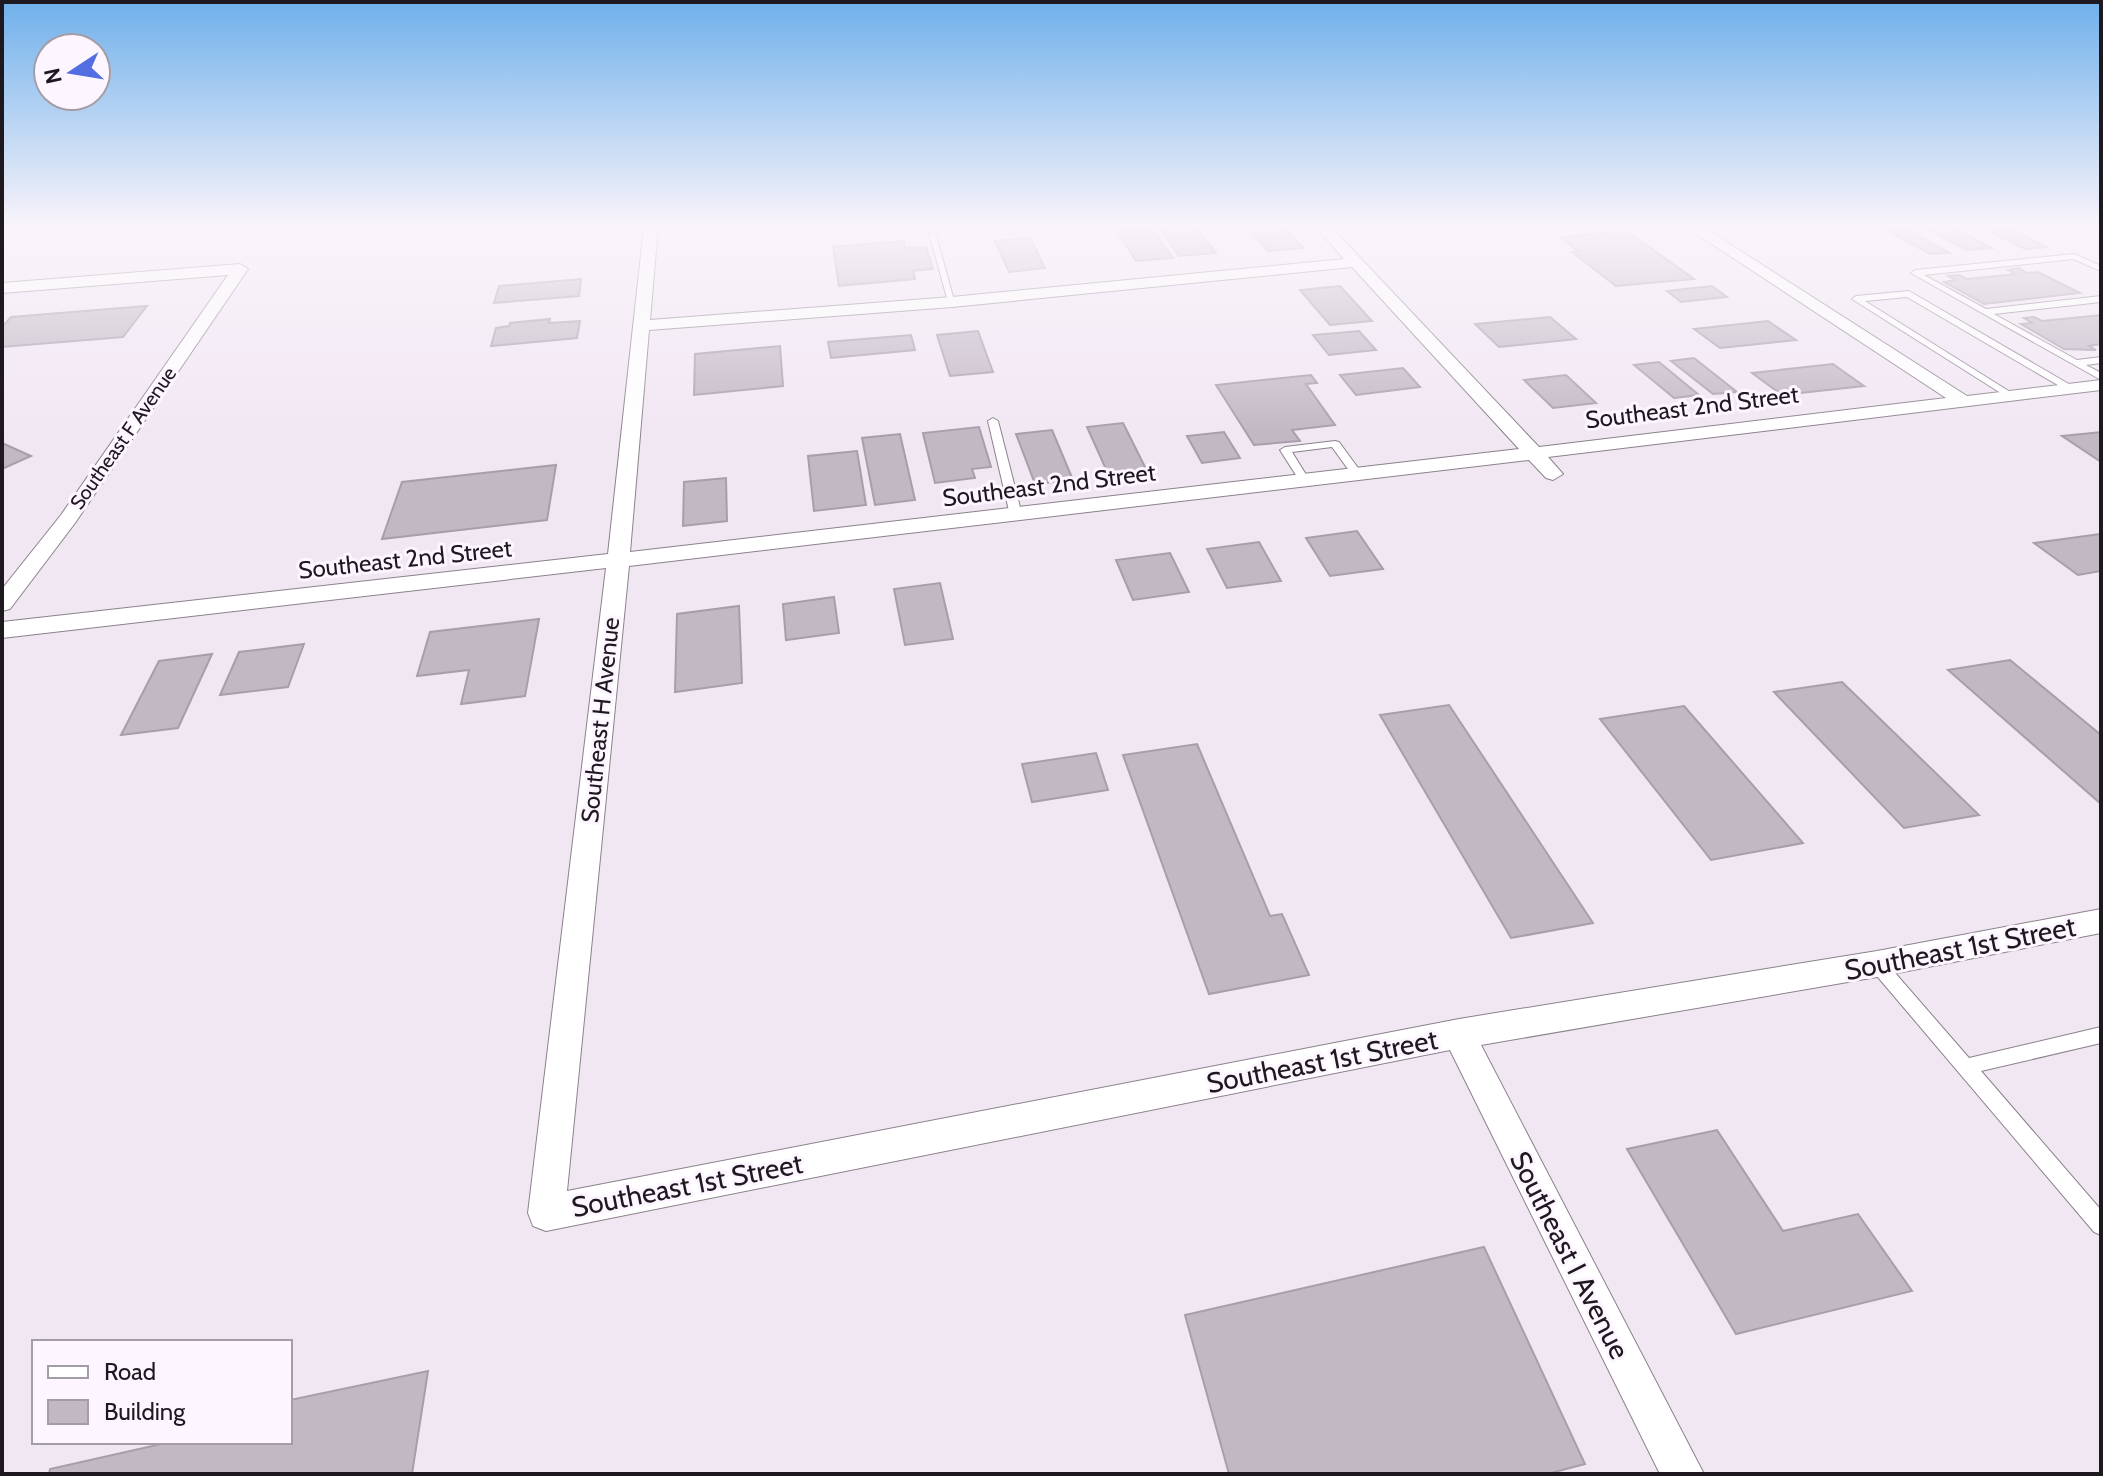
<svg xmlns="http://www.w3.org/2000/svg" width="2103" height="1476" viewBox="0 0 2103 1476" font-family="Cabin,sans-serif">
	<rect width="100%" height="100%" fill="#f1e7f3"/>
	<g fill="#c2b8c4" stroke="#a89eaa" stroke-width="2">
		<polygon points="1159,227 1196,227 1216,253 1179,256"/>
		<polygon points="1247,227 1284,227 1303,248 1268,251"/>
		<polygon points="1881,227 1903,227 1950,253 1930,254"/>
		<polygon points="1923,227 1952,227 1992,248 1967,250"/>
		<polygon points="1980,227 2007,227 2047,247 2025,249"/>
		<polygon points="1152,229 1173,258 1136,261 1117,231"/>
		<polygon points="1627,231 1694,279 1616,286 1572,252 1578,251 1560,237"/>
		<polygon points="1030,238 1045,268 1009,272 995,241"/>
		<polygon points="904,241 905,248 926,247 933,269 913,271 915,279 839,286 833,247"/>
		<polygon points="2019,268 2027,273 2038,272 2080,293 1984,304 1944,282 1956,280 1948,276 1959,275 1967,279 2016,274 2008,270"/>
		<polygon points="581,279 579,296 494,303 499,286"/>
		<polygon points="1340,286 1372,321 1330,325 1300,290"/>
		<polygon points="1712,286 1727,297 1681,302 1667,291"/>
		<polygon points="147,306 123,337 2,347 2,327 11,317"/>
		<polygon points="2101,315 2101,344 2089,346 2096,350 2064,349 2021,324 2032,323 2024,318 2034,317 2042,321"/>
		<polygon points="1550,317 1576,339 1499,347 1475,324"/>
		<polygon points="550,319 549,323 580,321 577,338 491,346 496,328 509,326 510,323"/>
		<polygon points="1768,321 1796,340 1720,348 1694,329"/>
		<polygon points="978,331 993,372 950,376 937,335"/>
		<polygon points="1359,331 1376,350 1329,355 1313,335"/>
		<polygon points="911,335 915,350 831,358 828,342"/>
		<polygon points="780,346 783,386 694,395 695,354"/>
		<polygon points="1694,358 1737,392 1713,394 1671,361"/>
		<polygon points="1659,362 1699,395 1674,398 1634,365"/>
		<polygon points="1833,364 1864,386 1782,395 1752,373"/>
		<polygon points="1403,368 1420,387 1356,395 1340,375"/>
		<polygon points="1311,375 1317,383 1306,384 1335,425 1292,430 1300,441 1254,445 1216,385"/>
		<polygon points="1566,375 1596,403 1553,408 1524,380"/>
		<polygon points="1123,423 1147,471 1109,476 1087,427"/>
		<polygon points="979,427 991,467 972,469 975,478 935,483 923,433"/>
		<polygon points="1052,430 1073,480 1035,484 1016,434"/>
		<polygon points="1224,432 1240,458 1202,463 1187,436"/>
		<polygon points="2101,432 2101,462 2062,436"/>
		<polygon points="900,434 915,500 875,505 862,438"/>
		<polygon points="2,443 31,456 2,469"/>
		<polygon points="857,451 866,505 814,511 808,456"/>
		<polygon points="556,465 547,520 382,539 402,482"/>
		<polygon points="726,478 727,521 683,526 684,482"/>
		<polygon points="1357,531 1383,569 1330,576 1306,538"/>
		<polygon points="2101,534 2101,571 2078,575 2034,543"/>
		<polygon points="1259,542 1281,581 1227,588 1207,549"/>
		<polygon points="1170,553 1189,592 1133,600 1116,560"/>
		<polygon points="940,583 953,639 905,645 894,589"/>
		<polygon points="834,597 839,633 786,640 783,604"/>
		<polygon points="739,606 742,683 675,692 677,614"/>
		<polygon points="539,619 525,696 461,704 469,670 417,676 430,632"/>
		<polygon points="304,644 288,687 220,695 239,652"/>
		<polygon points="212,654 178,728 121,735 159,661"/>
		<polygon points="2010,660 2101,735 2101,804 1948,670"/>
		<polygon points="1842,682 1979,815 1904,828 1774,692"/>
		<polygon points="1449,705 1593,923 1511,938 1380,715"/>
		<polygon points="1684,706 1803,843 1711,860 1600,719"/>
		<polygon points="1197,744 1270,916 1282,914 1309,975 1209,994 1123,755"/>
		<polygon points="1096,753 1108,790 1032,802 1022,764"/>
		<polygon points="1717,1130 1783,1231 1858,1214 1912,1291 1736,1334 1627,1149"/>
		<polygon points="1484,1247 1585,1464 1547,1474 1229,1474 1185,1315"/>
		<polygon points="428,1371 412,1474 49,1474 50,1469 170,1442 290,1442 290,1400"/>
	</g>
	<g fill="none" stroke-linecap="round" stroke-linejoin="round">
		<defs>
			<g id="lane">
				<polygon points="929,233 936,235 955,304 948,302"/>
				<polygon points="2074,254 2101,266 2101,271 2073,259 1924,275 1986,309 2101,296 2101,302 1994,314 2077,360 2101,357 2101,363 2086,365 2101,373 2101,380 1911,273 1915,270"/>
				<polygon points="1909,291 2074,387 2076,389 2068,391 1907,297 1865,301 2015,395 2007,397 1852,299 1856,296"/>
				<polygon points="993,418 998,421 1022,515 1020,517 1012,517 1010,515 988,421"/>
				<polygon points="1335,441 1339,442 1361,472 1361,476 1353,476 1332,447 1292,452 1310,481 1309,483 1301,483 1280,450 1285,447"/>
				<polygon points="1877,957 1883,959 1969,1058 2101,1027 2101,1043 1981,1071 2101,1210 2101,1235 2094,1232 1871,969 1869,964 1871,959"/>
			</g>
			<g id="street">
				<path d="M644 227H658L650 320 952 297 1344 259 1316 227H1331L1539 447 1946 398 1686 227H1703L1967 396 2101 380V390L1548 457 1563 474 1553 480 1546 478 1529 460 629 566 567 1191 1459 1019 1877 951 2101 909V933L1877 977 1481 1045 1704 1474H1660L1450 1050 546 1231 533 1226 528 1213 606 568 2 638V622L608 554ZM1352 267 1519 449 630 552 649 330 952 307Z"/>
				<polygon points="240,264 248,269 75,523 10,609 2,611 2,589 61,515 228,275 2,293 2,283"/>
			</g>
		</defs>
		<use href="#lane" stroke="#8b818c" stroke-width="2"/>
		<use href="#street" stroke="#8b818c" stroke-width="2"/>
		<use href="#lane" fill="#fff" fill-rule="evenodd"/>
		<use href="#street" fill="#fff" fill-rule="evenodd"/>
	</g>
	<linearGradient id="sky" x2="0" y2="1"><stop stop-color="#6fb0eb"/><stop offset="0.52" stop-color="#f9f4fa"/><stop offset="1" stop-color="#f9f4fa" stop-opacity="0"/></linearGradient>
	<rect width="2103" height="434" fill="url(#sky)"/>
	<g text-anchor="middle" dominant-baseline="central" stroke-width="6" stroke-linejoin="round" paint-order="stroke">
		<g font-size="20" fill="#1d191e" stroke="#fdf5ff">
			<text transform="translate(123 438) rotate(-55)">Southeast F Avenue</text>
		</g>
		<g font-size="24" fill="#1d191e" stroke="#fdf5ff">
			<text transform="translate(1692 407) rotate(-7)">Southeast 2nd Street</text>
			<text transform="translate(1049 485) rotate(-7)">Southeast 2nd Street</text>
			<text transform="translate(405 559) rotate(-6)">Southeast 2nd Street</text>
			<text transform="translate(600 720) rotate(-84)">Southeast H Avenue</text>
		</g>
		<g font-size="28" fill="#1d191e" stroke="#fdf5ff">
			<text transform="translate(1960 948) rotate(-11)">Southeast 1st Street</text>
			<text transform="translate(1322 1061) rotate(-11)">Southeast 1st Street</text>
			<text transform="translate(687 1185) rotate(-11)">Southeast 1st Street</text>
			<text transform="translate(1570 1255) rotate(63)">Southeast I Avenue</text>
		</g>
	</g>
	<rect width="2103" height="1476" fill="none" stroke="#1d191e" stroke-width="8"/>
	<rect x="32" y="1340" width="260" height="104" fill="#fdf5ff" stroke="#a39da5" stroke-width="2"/>
	<rect x="48" y="1366" width="40" height="12" fill="#ffffff" stroke="#a39da5" stroke-width="2"/>
	<text x="104" y="1380" font-size="24" fill="#1d191e">Road</text>
	<rect x="48" y="1400" width="40" height="24" fill="#c2b8c4" stroke="#a39da5" stroke-width="2"/>
	<text x="104" y="1420" font-size="24" fill="#1d191e">Building</text>
	<g transform="translate(72 72) rotate(258)"><circle r="38" fill="#fdf5ff" stroke="#a39da5" stroke-width="2"/>
	<path d="M0-6L14 30L0 20L-14 30Z" fill="#536de2"/>
	<text y="-12" font-size="22" font-weight="bold" text-anchor="middle" fill="#1d191e">N</text>
	</g>
</svg>
